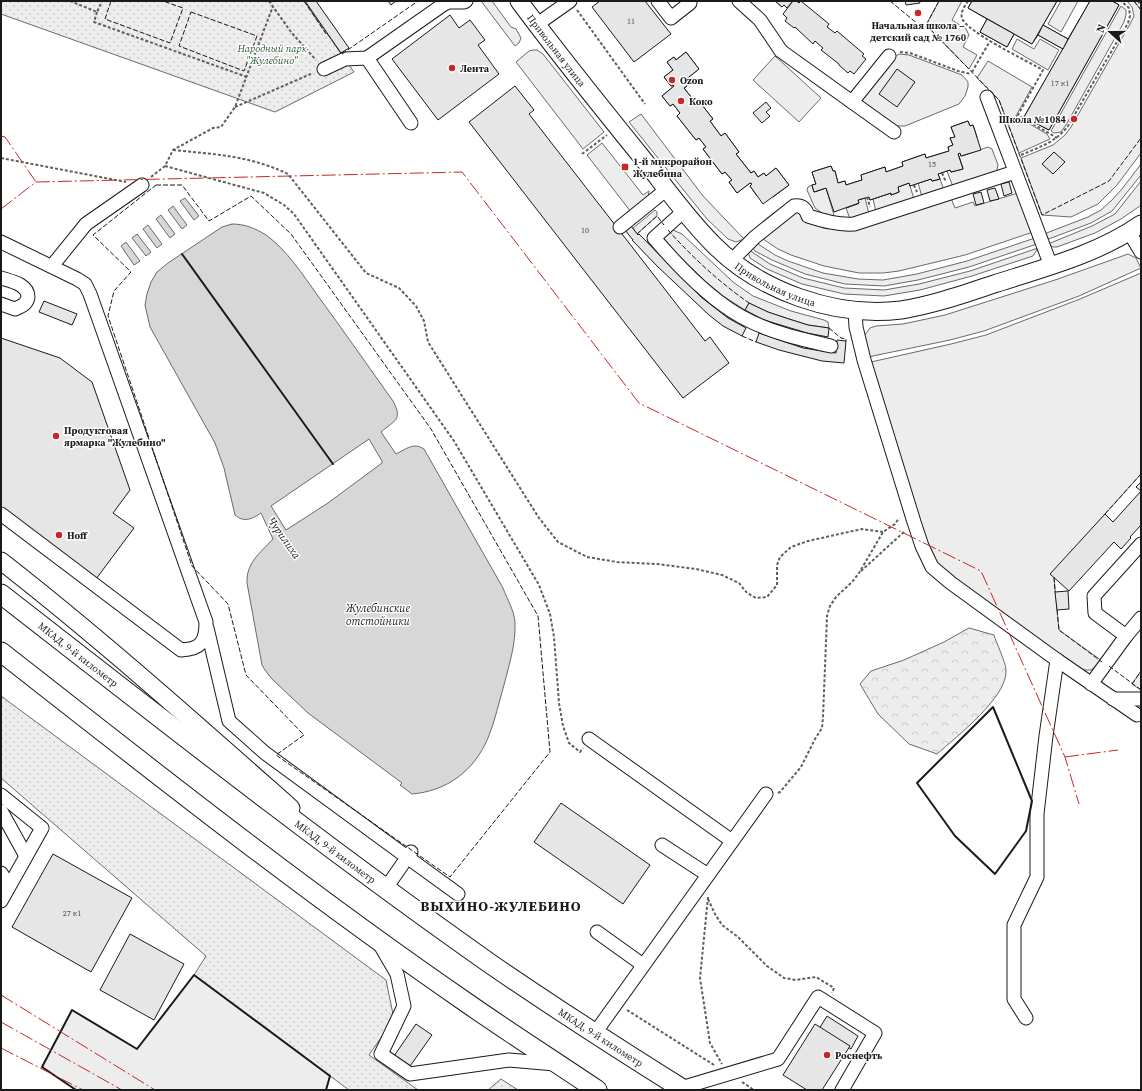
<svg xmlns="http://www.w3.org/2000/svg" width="1142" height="1091" viewBox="0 0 1142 1091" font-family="'Source Serif 4',serif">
	<defs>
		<pattern id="forest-crowns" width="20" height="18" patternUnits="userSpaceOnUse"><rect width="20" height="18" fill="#ededed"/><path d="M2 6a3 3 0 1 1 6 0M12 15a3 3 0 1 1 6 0" fill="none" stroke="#cbcbcb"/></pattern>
		<pattern id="park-dots" width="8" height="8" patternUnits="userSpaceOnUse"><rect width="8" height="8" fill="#ededed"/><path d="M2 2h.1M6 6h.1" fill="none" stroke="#cbcbcb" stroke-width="1.8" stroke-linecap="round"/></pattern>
	</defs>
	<rect width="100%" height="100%" fill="#fff"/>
	<g fill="#ededed" stroke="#6a6a6a">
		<polygon points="481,1 492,1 511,27 516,29 521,38 519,43 515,46"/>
		<polygon points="939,1 962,1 952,20 966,29 969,35 963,47 977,55 969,69 926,25"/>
		<polygon points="1061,1 1078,1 1061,32 1048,24"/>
		<polygon points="1127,1 1134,1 1141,10 1141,153 1117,185 1098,204 1071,217 1042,215 1021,158 1053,145 1065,135 1071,127 1130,24 1134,16 1132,7"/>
		<polygon points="1121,6 1126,10 1126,15 1124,22 1066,125 1061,132 1054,133 1051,131"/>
		<polygon points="1017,39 1034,49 1040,39 1059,50 1048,70 1012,49"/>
		<polygon points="533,50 537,50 543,54 604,132 583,149 516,62 529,51"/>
		<polygon points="899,54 909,55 962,75 968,82 968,87 965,96 959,104 905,126 894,126 863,103 862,99 893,58"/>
		<polygon points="775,56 821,98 799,122 753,80"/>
		<polygon points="988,61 1032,87 1016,116 1047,134 1050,139 1019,153 999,100 977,78"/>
		<polygon points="641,114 703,196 744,239 736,242 728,239 707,219 694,203 629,122"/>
		<polygon points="602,143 643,195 649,191 648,197 631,212 587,155"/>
		<polygon points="988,147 992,149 998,165 997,170 994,174 953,187 947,171 950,170 951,172 963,168 958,154 960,153 962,156"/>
		<polygon points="1141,164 1141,175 1112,211 1091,223 1046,240 1044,234 1088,217 1101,210 1112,200 1122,189"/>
		<polygon points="931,179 932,181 940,179 944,190 922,197 918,183"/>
		<polygon points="1141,181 1141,205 1137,208 1121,219 1095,233 1057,247 1053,247 1048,244 1092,226 1115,214"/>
		<polygon points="909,183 914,199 876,212 873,199 891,193 891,195 899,192 898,187"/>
		<polygon points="812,185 815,192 826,188 834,215 831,217 826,216 815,208 807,190 808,187"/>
		<polygon points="1018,193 1033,232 965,255 899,271 883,273 859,273 824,266 791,255 778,249 760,237 791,213 800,211 804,218 845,231 846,229 951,198 955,208 973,202 975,206"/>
		<polygon points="865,198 869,214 850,219 846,208 858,204 858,200"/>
		<polygon points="655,210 657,212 657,216 637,234 633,228"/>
		<polygon points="673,230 682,234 733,282 753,296 791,311 824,320 828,322 829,328 808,325 789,319 768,312 749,303 745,310 723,296 705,281 675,252 661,235"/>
		<polygon points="1035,238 1037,244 969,267 918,280 884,286 845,284 805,274 772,260 755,251 751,246 755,242 775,255 788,261 823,273 858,279 883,280 917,274 967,261"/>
		<polygon points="1038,248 1033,256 972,276 920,290 884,296 844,294 802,284 767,269 750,258 748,252 749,250 770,264 803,278 844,288 884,290 919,284 970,271"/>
		<polygon points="1128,254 1136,258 1141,268 1079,296 984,331 950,340 868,357 864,336 870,328 876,326 903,324 945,315 1055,280"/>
		<polygon points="1141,273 1141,474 1105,514 1054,577 1059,630 1102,661 1091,670 1084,670 1079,668 954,580 937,563 927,544 871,362 951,344 986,335 1080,299"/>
		<polygon points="1141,671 1141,690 1132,684"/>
		<polygon points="194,975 330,1076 326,1090 76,1090 42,1067 72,1010 137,1049"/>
	</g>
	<path fill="url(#forest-crowns)" stroke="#6a6a6a" d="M969 628 994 635C996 642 1006 663 1006 670 1008 697 956 737 937 754L909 744 878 714 860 684 871 671 904 660 944 642Z"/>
	<g fill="url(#park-dots)" stroke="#6a6a6a">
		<polygon points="1,1 304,1 354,72 275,112 1,14"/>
		<polygon points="1,696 386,980 394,1019 369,1055 418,1090 349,1090 194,975 206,956 1,778"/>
		<polygon points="501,1079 518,1090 488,1090"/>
	</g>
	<g fill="#d7d7d7" stroke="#6a6a6a" fill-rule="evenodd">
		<polygon points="185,198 199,216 194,220 180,201"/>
		<polygon points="173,206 187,225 182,229 168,210"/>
		<polygon points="161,215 175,234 170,238 156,219"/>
		<path d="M232 224C244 224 255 228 266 235 287 250 303 275 318 296 343 330 368 366 393 401 403 420 395 420 381 432L396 454C406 449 414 442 424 449L503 588C507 599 514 610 515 622 516 644 509 665 504 685 499 702 495 721 488 738 474 771 447 791 412 794L400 785 402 783 308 713 272 679 265 670 262 665 247 583C246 563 260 553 273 539L261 513C252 519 244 523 235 515L224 468 215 443 150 327 145 305 147 294 151 282 157 272 168 263 222 227ZM369 439 382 461V463L328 503 286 530 271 506Z"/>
		<polygon points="148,225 162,244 157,248 143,229"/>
		<polygon points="137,234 151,252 146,256 132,238"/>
		<polygon points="126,242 140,261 134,265 121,246"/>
	</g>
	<g fill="#e6e6e6" stroke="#1a1a1a">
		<polygon points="305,1 316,1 349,48 341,53"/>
		<polygon points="388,1 396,1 391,5"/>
		<polygon points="600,1 645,1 671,34 634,62 592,7"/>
		<polygon points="775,1 793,1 787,8 784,5 782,7"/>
		<polygon points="775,1 793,1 787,8 784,5 782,7"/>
		<polygon points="793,1 796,1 799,3 801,1 829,24 827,27 835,33 837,31 864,54 862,56 866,59 854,74 850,71 848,73 839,65 839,64 821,50 823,48 815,41 813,44 795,27 794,28 785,21 787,18 783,14"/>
		<polygon points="905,1 919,1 920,3 906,5"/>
		<polygon points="972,1 1057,1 1043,25 1068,39 1090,1 1112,1 1119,5 1049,130 1024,117 1063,49 1038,35 1032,44 1014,34 1007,47 980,32 987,19 968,8"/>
		<polygon points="972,1 1057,1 1032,44 968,8"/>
		<polygon points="1090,1 1112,1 1119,5 1049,130 1024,117"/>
		<polygon points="450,15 459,28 470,20 485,40 478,45 499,74 438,120 392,59"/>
		<polygon points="987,19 1014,34 1007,47 980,32"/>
		<polygon points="1043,25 1068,39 1063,49 1038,35"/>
		<polygon points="686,52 699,69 684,81 687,86 684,88 695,102 698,100 713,119 710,121 721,136 725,133 739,152 736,154 751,173 754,171 758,177 764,173 766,176 776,168 789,185 773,197 766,188 757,196 750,186 752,184 750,183 737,193 729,182 732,180 725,172 722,174 703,149 706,147 699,138 696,140 677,116 680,113 673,104 670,106 662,96 674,86 673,85 671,86 664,77 673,70 667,62 674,57 676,60"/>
		<polygon points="686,52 699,69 684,81 687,86 684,88 695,102 698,100 713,119 710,121 721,136 725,133 739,152 736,154 751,173 754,171 758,177 764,173 766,176 776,168 789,185 763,204 750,186 752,184 750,183 737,193 729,182 732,180 725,172 722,174 703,149 706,147 699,138 696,140 677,116 680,113 673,104 670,106 662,96 674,86 673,85 671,86 664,77 673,70 667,62 674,57 676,60"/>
		<polygon points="897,69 915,82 897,107 879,94"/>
		<polygon points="515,86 534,110 529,114 705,341 710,337 729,363 683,398 469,122"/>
		<polygon points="766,102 771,108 766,112 770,116 762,123 753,113"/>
		<polygon points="968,121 970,126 973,125 977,137 969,140 973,152 961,156 960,153 958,154 963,169 951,172 950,170 938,174 940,179 932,181 931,179 910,186 909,183 898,187 899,192 891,195 891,193 870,200 869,197 865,198 858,200 859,203 846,208 843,198 831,202 826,188 814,192 812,185 816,184 812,172 831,166 833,171 835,171 838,183 845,181 846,185 862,180 861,175 885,167 886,172 903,166 902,162 925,154 926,158 949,151 948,147 953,145 950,138 955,137 951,127"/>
		<polygon points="968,121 970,126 973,125 981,150 961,156 960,153 958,154 963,169 951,172 950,170 938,174 940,179 932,181 931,179 910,186 909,183 898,187 899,192 891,195 891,193 870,200 869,197 865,198 858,200 859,203 834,212 826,188 814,192 812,185 816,184 812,172 831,166 833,171 835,171 838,183 845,181 846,185 862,180 861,175 885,167 886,172 903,166 902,162 925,154 926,158 949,151 948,147 953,145 950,138 955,137 951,127"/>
		<polygon points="1054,152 1065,162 1053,174 1042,164"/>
		<polygon points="1009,182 1012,193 1004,196 1001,184"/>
		<polygon points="995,188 999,199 990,201 987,190"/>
		<polygon points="981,192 984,203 976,205 973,194"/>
		<polygon points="631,226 638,235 639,234 701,297 728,318 746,328 742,336 723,326 709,315 657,266 632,240 633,240 625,230"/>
		<polygon points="44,301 77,314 72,325 39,312"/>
		<polygon points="749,303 768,312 789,319 808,325 829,328 828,337 807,333 764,320 745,310"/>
		<polygon points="759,333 803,348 836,353 837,340 846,341 844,363 822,361 779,350 756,342"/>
		<polygon points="1,338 60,358 92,382 130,490 113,513 134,528 96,579 1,509"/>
		<polygon points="1141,482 1141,525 1130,537 1131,538 1121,549 1114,542 1069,591 1050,574 1105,514 1113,522 1141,491 1136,487"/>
		<polygon points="1068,591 1069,609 1057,610 1055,592"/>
		<polygon points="561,803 650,865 623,904 534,842"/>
		<polygon points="53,854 132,898 91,972 12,927"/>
		<polygon points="130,934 184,964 154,1020 100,990"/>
		<polygon points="827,1016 858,1036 851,1049 819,1029"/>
		<polygon points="416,1024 432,1035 408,1069 392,1059"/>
		<polygon points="815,1024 850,1046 822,1090 807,1090 783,1075"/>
	</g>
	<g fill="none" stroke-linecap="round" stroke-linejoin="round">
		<defs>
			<g id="minor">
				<polyline points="658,1 671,18 690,3"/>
				<polyline points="739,1 760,20 781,51 852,102 889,56"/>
				<polyline points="536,25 570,1"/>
				<polyline points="367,58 411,123"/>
				<polyline points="324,69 345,59 367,58 444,4 449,2 464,2 466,1"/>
				<polyline points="987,97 1051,266"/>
				<polyline points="852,102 894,132"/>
				<path d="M684 211 654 238C678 266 709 299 742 317 769 332 800 339 831 346"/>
				<polyline points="620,227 667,189"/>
				<polyline points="1129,232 1141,252"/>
				<path d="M1 242 77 279 85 284 90 294 206 622C206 642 201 649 181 650L1 514"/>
				<path d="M732 260 755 237 794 206C802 205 806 209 808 216 824 221 838 225 854 224L1015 172"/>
				<polyline points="52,266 86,224 142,185"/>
				<path d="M1 278C10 281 28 284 28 297 27 304 22 306 15 309L1 304"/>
				<polyline points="855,310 856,327 864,360 914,522 922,546 932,567 951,583 1057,660 1137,715"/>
				<polyline points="207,628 229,721 265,753 407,857 458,894"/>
				<polyline points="1126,636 1095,613 1094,596 1141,544"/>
				<polyline points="1091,684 1126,636 1141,618"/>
				<polyline points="1113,699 1141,699"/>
				<polyline points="589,739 732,841"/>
				<polyline points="1,795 42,828 1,901"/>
				<polyline points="1,811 26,856"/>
				<polyline points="662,845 708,875"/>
				<polyline points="1,873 9,886"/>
				<polyline points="386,888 411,852"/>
				<polyline points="597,932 643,965"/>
				<polyline points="379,943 397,974 404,1006 381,1054 410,1074 509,1060 555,1064"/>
				<polyline points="1026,1018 1014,999 1014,925 1037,877 1037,814 1046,736 1057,660"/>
				<polyline points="595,1033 766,794"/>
				<polyline points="681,1088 778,1059 818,997 875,1033 842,1090"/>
			</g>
			<g id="major">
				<path id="s1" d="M519 1C559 55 601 107 644 160 666 188 687 218 713 244 759 291 835 318 901 310 933 305 964 294 994 284 1044 268 1098 254 1141 224"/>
				<path d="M1 561C101 639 196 724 291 808"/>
			</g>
			<g id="highway">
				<path id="s2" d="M1 594C163 720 324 847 492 965 555 1008 620 1050 684 1090"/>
				<path d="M1 652C154 772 307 893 467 1003 510 1033 554 1061 597 1090"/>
			</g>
		</defs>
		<use href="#minor" stroke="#1a1a1a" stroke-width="15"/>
		<use href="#major" stroke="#1a1a1a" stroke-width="19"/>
		<use href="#highway" stroke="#1a1a1a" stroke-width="21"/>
		<g stroke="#5f5f5f" stroke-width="2" stroke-dasharray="3 2" stroke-linecap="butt">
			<polyline points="70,1 97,12 102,1"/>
			<polyline points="269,1 291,32 316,60"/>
			<path d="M968 1C965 6 960 12 962 18 965 31 1029 62 1043 70L1018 115 1057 138"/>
			<polyline points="1138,1 1141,6"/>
			<polyline points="577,10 645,104"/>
			<polyline points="97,12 94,22 247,77"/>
			<polyline points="900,52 910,53 958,71 971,74"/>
			<polyline points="972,72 990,41"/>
			<polyline points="235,107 313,73"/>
			<path d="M173 150C214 154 251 156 288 174L366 273 399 288 416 306 424 321 428 342 539 518 558 542 587 557 617 562 657 564 696 569 722 575 739 583 747 593 756 598 767 597 777 585V565L780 557 791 547 808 541 862 529 883 532"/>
			<polyline points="582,154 607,135"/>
			<path d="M1021 155C1039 147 1055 143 1068 126L1128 23 1130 16 1129 8 1121 1"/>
			<polyline points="1,158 126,182"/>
			<polyline points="165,166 264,193 284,205 294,214 454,441 539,585 550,614 554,637 559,703 563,726 569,743 580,752 583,748"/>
			<polyline points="942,173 946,182"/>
			<polyline points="151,177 165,166 173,150 213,128 221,127 235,107 273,6"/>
			<polyline points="914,185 917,192"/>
			<polyline points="867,197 870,207"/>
			<polyline points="861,571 905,531"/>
			<polyline points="778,793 780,792 801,767 815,739 822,728 823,717 827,616 830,606 836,597 852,582 859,573 883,532 895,524 899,518"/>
			<polyline points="708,897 700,978 710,1043 722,1064"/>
			<polyline points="708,899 715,914 722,925 738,937 767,966 784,978 796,980 816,977 834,988 832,993"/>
			<polyline points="627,1010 714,1065"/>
			<polyline points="742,1082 754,1090"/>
		</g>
		<use href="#minor" stroke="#fff" stroke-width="13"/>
		<use href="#major" stroke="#fff" stroke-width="17"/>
		<use href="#highway" stroke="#fff" stroke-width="19"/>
		<g stroke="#1a1a1a" stroke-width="1" stroke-dasharray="5 2" stroke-linecap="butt">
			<polyline points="111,1 105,19 170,43 183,8 163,1"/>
			<polyline points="304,1 326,34"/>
			<polyline points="890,1 924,29 939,1"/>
			<polyline points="1134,1 1141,10"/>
			<polygon points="191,12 257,36 244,71 179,46"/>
			<polyline points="926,25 999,100 1042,215 1109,181 1141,138"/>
			<polyline points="342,54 418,1"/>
			<polygon points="156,185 182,185 209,221 251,196 291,234 431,429 538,616 550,752 450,877 276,755 304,735 246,675 228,604 192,566 108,316 114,291 131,272 93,235"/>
			<path d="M668 230C692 257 719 282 749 303"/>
			<polyline points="637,234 657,216 664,225"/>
			<polyline points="829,328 841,338 846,339 846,341"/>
			<polyline points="742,336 756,342"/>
			<polyline points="1105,514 1141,474"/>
			<polyline points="1054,577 1055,592"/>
			<polyline points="1057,610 1059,630 1102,662"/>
			<polyline points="1109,666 1141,690"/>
			<polyline points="1132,684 1141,671"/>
		</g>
		<g stroke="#1a1a1a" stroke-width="2">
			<polyline points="182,254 333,464"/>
			<polygon points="993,707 1032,801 1026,831 995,874 955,836 917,783"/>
			<polyline points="76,1090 42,1067 72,1010 137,1049 194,975 330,1076 326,1090"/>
		</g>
		<g stroke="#c62828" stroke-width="1" stroke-dasharray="14 3 2 3" stroke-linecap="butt">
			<polyline points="1,136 5,137 36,182"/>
			<polyline points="1,209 36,182 462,172 639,403 981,571 1065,757 1079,804"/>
			<polyline points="1065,757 1118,750"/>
			<polyline points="1,995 155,1090"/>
			<polyline points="1,1022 122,1090"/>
			<polyline points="1,1048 83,1090"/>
		</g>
	</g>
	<g fill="#c62828" stroke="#fff" stroke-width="1.5">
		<circle cx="918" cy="13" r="4"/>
		<circle cx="452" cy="68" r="4"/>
		<circle cx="672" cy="80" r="4"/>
		<circle cx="681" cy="101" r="4"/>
		<circle cx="1074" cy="119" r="4"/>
		<rect x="621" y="163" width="8" height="8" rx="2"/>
		<circle cx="56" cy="436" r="4"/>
		<circle cx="59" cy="535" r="4"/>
		<circle cx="827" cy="1055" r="4"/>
	</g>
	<g text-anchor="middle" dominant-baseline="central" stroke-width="3" stroke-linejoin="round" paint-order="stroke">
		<g font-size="8" fill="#4d4d4d">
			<text x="631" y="21">11</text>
			<text x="1060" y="83">17 к1</text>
			<text x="932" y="164">15</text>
			<text x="585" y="230">10</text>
			<text x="72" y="913">27 к1</text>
		</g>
		<g font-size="10" font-weight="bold" fill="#1a1a1a" stroke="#fff" text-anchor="start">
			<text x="918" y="25" text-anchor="middle">Начальная школа –<tspan x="918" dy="12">детский сад № 1760</tspan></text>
			<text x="460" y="68">Лента</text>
			<text x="680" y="80">Ozon</text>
			<text x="689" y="101">Коко</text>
			<text x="1066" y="119" text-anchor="end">Школа №1084</text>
			<text x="633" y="161">1-й микрорайон<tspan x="633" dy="12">Жулебина</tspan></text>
			<text x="64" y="430">Продуктовая<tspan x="64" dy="12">ярмарка "Жулебино"</tspan></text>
			<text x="67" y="535">Hoff</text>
			<text x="835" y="1055">Роснефть</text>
		</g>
		<g font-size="10" font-style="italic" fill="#2b5a34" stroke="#fff">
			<text x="272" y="48">Народный парк<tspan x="272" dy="12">"Жулебино"</tspan></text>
		</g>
		<g font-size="10" fill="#1a1a1a" stroke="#fff">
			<text stroke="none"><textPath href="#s1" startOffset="62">Привольная улица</textPath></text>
			<text stroke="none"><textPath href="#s1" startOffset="386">Привольная улица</textPath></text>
			<text stroke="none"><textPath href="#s2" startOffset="98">МКАД, 9-й километр</textPath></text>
			<text stroke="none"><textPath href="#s2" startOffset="422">МКАД, 9-й километр</textPath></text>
			<text stroke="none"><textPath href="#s2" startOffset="746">МКАД, 9-й километр</textPath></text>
		</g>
		<g font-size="11" font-style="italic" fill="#1a1a1a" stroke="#fff">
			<text transform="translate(284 538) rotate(55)">Чурилиха</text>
			<text x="378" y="608">Жулебинские<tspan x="378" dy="13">отстойники</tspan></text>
		</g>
		<g font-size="14" font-weight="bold" letter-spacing="1" fill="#1a1a1a" stroke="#fff">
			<text x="501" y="906">ВЫХИНО-ЖУЛЕБИНО</text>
		</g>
	</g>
	<rect width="1142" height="1091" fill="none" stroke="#1a1a1a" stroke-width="4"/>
	<g transform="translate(1110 32) rotate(291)" stroke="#ffffff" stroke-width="3" paint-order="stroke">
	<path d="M0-3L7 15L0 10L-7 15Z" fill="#1a1a1a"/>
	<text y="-6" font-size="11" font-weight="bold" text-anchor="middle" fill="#1a1a1a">N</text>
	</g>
</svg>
